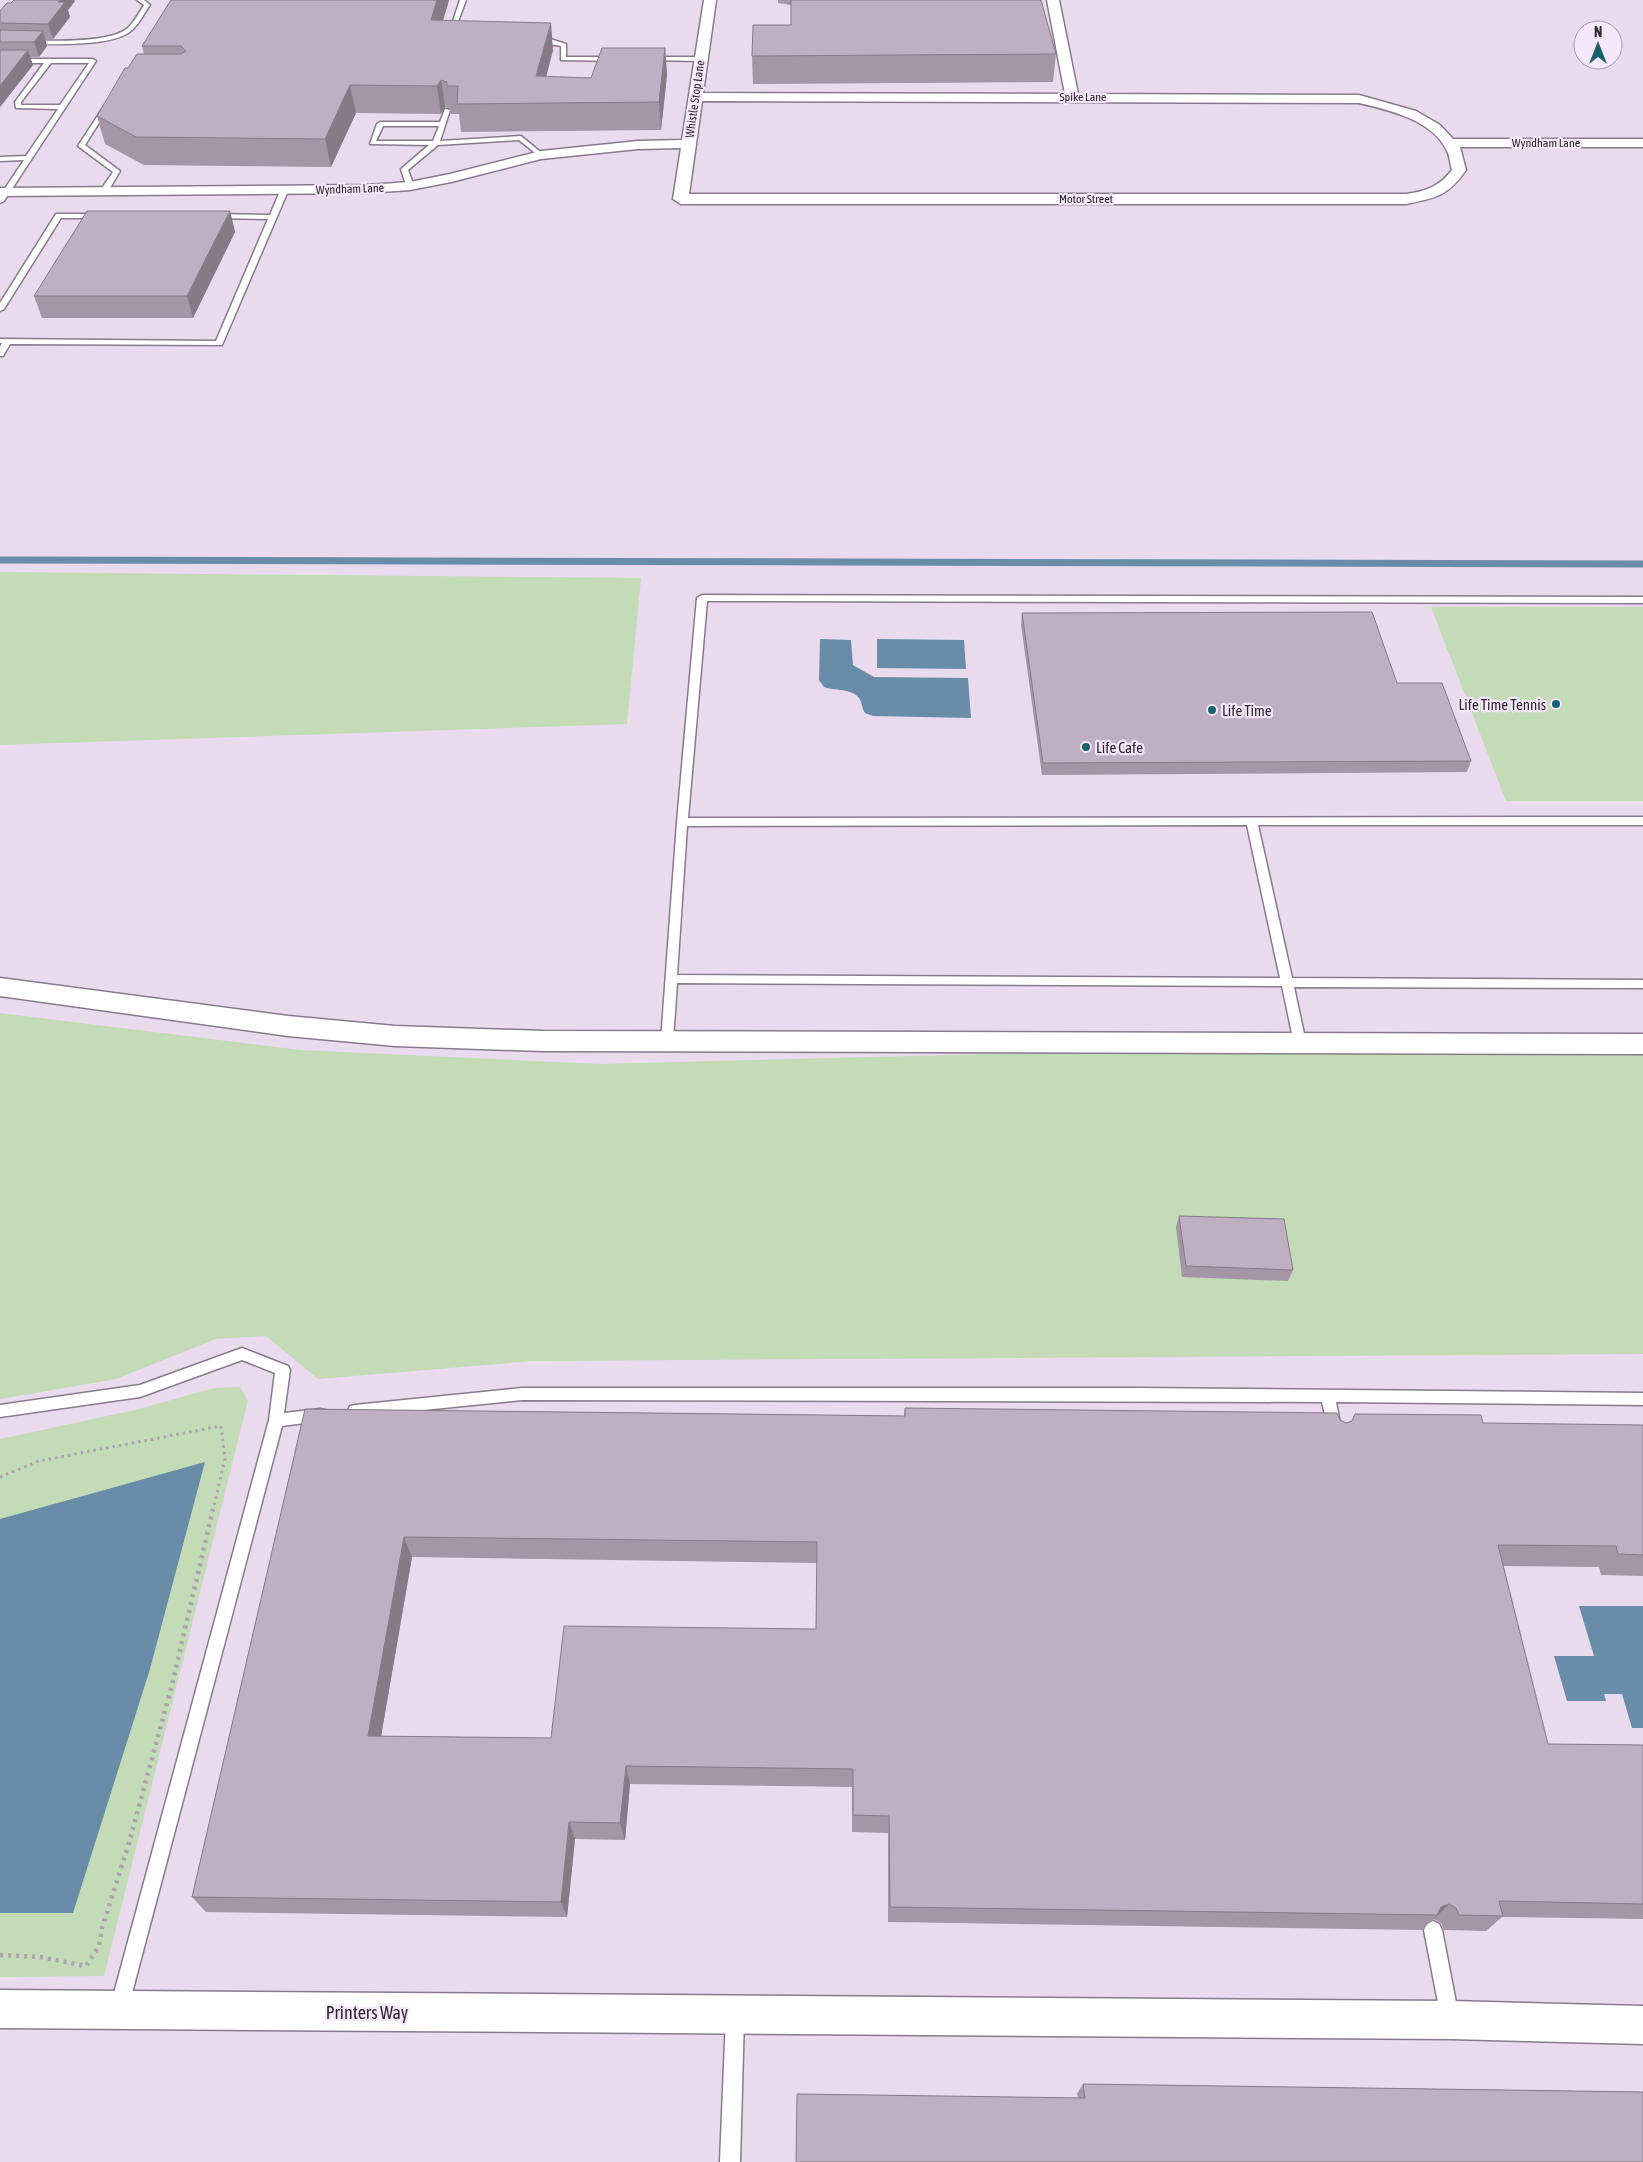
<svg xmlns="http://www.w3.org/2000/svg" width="1643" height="2162" viewBox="0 0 1643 2162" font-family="'Asap Condensed',sans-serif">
	<rect width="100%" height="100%" fill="#eadaee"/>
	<g fill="#c3dbb7">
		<polygon points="0,572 641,578 627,724 0,745"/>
		<polygon points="1431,607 1643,607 1643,801 1506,801"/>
		<polygon points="0,1013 300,1050 600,1064 1643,1037 1643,1354 533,1361 318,1379 266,1336 216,1339 116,1379 0,1399"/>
		<polygon points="240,1387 248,1401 104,1976 0,1977 0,1439 135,1410 214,1388"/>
	</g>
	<g fill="#698da8">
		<path d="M820 639 851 640 853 665 874 677 968 678 971 718 873 716 865 713C862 709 862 702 859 698 851 688 835 691 824 687L819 680Z"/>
		<polygon points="877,639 964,640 966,669 877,668"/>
		<polygon points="205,1462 150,1669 73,1913 0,1913 0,1519"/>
		<polygon points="1579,1606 1643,1606 1643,1728 1632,1728 1622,1694 1604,1694 1606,1701 1567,1701 1554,1656 1594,1656"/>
	</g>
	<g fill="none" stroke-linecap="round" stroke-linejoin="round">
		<polyline stroke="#698da8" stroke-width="7" points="0,560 1643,564"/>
		<defs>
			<g id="lane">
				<path d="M137 0H144L150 5C144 13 140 23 132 30 111 50 30 43 0 43V39C29 40 107 46 128 28 134 22 139 13 144 5Z"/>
				<polygon points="460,0 466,0 453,35 448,36"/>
				<path d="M547 38 566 44V57H614L617 59 614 61 561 60V46C553 44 538 44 533 41Z"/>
				<polygon points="649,57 701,57 704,59 701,61 647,60"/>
				<path d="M0 59H93L96 61 4 201 0 203V196L24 160 0 161V157L26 156 58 109 16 108 15 102 44 63H0ZM51 63H89L60 105H21V102Z"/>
				<polygon points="106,105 109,107 85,145 120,171 107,193 104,193 100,191 113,172 78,146 104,106"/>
				<path d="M445 109 450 110 440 141 521 136 544 155 539 156 519 140 438 145 408 170 414 186 407 188 401 169 429 145 370 144 377 124 380 122H440ZM383 126H439L433 141H376Z"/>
				<polygon points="281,189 288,191 222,345 10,344 3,356 0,356 0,347 2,343 0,343 0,339 216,341 268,219 215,218 211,216 215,214 270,215"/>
				<polygon points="56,214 100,214 104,216 100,218 61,218 4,309 0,311 0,303"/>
				<path d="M702 595 1643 597V603L707 601 688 818 1643 817V825H1258L1292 978 1643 980V988L1294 987 1306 1043 1300 1048 1294 1043 1282 986 677 983 673 1041 671 1044H663L661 1041 677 822 697 598ZM1247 825 1280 978 677 975 687 826Z"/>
				<polygon points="242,1348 288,1366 290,1370 284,1413 320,1409 325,1410 327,1415 325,1420 320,1421 282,1426 128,2008 125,2014 119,2017 113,2014 110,2008 269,1420 275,1373 242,1360 140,1397 0,1417 0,1405 140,1385"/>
				<polygon points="522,1388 1138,1388 1643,1393 1643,1405 1336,1402 1341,1428 1339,1433 1334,1435 1329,1433 1322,1402 522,1400 355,1417 350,1416 348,1411 350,1406 355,1405"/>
				<polygon points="1433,1921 1439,1924 1442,1930 1459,2018 1456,2024 1450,2027 1444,2024 1441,2018 1424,1930 1427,1924"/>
				<polygon points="735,2008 741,2011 744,2017 740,2162 720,2162 726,2017 729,2011"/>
			</g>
			<g id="street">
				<path d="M704 0H716L703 93 1065 94 1047 0H1059L1078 94 1359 95 1416 111 1440 125 1453 139H1643V147H1460L1466 170C1448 196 1436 198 1406 204H681L673 199 681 148 638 149 541 159 451 182 410 190 367 193 0 196V188L367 185 410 182 450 174 541 151 638 141 682 140ZM702 101 1359 103C1389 110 1433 120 1447 151 1450 156 1450 164 1452 170 1439 187 1426 191 1406 194H689Z"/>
				<polygon points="0,978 288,1016 395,1026 543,1031 1643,1034 1643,1054 543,1051 395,1046 288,1036 0,996"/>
				<polygon points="0,1990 1451,2001 1643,2006 1643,2044 1451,2039 0,2028"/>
			</g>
		</defs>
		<use href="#lane" stroke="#887a8c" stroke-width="3"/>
		<use href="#street" stroke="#887a8c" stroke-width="3"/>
		<polyline stroke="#aea2b1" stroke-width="3" stroke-dasharray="2.5 4" stroke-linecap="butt" points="0,1477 39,1461 221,1426 225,1459 213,1510"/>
		<polyline stroke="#aea2b1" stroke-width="4.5" stroke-dasharray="3 5" stroke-linecap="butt" points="0,1955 40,1957 86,1966 99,1946 102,1928 129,1843 172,1685 213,1509"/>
		<use href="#lane" fill="#fff" fill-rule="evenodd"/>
		<use href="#street" fill="#fff" fill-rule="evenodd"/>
	</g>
	<g fill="#a496a7" fill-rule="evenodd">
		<polygon points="171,0 449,0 443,21 553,50 546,77 591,78 665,48 667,75 661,130 461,132 459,114 451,114 450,109 445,107 441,114 356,113 331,167 144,165 105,144 97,116 128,68 144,54 142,46"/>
		<polygon points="778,0 1041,0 1056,54 1053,82 753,84 752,56 791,25 791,5 778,3"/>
		<polygon points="75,1 68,10 70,17 53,39 45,39 47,46 39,57 30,57 33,65 0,107 0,11"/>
		<polygon points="230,211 235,232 193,318 42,318 34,296"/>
		<polygon points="1022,613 1397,683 1471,761 1467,772 1042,775 1021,625"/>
		<polygon points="1179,1216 1293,1270 1288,1281 1182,1277 1176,1227"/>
		<path d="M905 1408 1340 1420 1346 1423 1643 1425V1576L1601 1575 1599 1567 1503 1566 1548 1744 1643 1745V1919L1502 1917 1486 1931 1444 1930 1441 1923 1434 1919 1432 1920 1422 1930 888 1922V1833L852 1832V1787L630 1784 625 1840 575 1839 567 1917 206 1912 192 1897 305 1409 904 1416ZM412 1557 817 1563 816 1629 551 1738 381 1736Z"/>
		<polygon points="1083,2084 1643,2092 1078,2098 1077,2094"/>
	</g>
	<g fill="#867a88">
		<polygon points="60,0 74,0 75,1 68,10 70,17 53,39 48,24 58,2"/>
		<polygon points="437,0 449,0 435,47 431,20"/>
		<polygon points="551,23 553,50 539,104 536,76"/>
		<polygon points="43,31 47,46 39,57 34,42"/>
		<polygon points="665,48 667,75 661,130 659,102"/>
		<polygon points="28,50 33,65 0,107 0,86"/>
		<polygon points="441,80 445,107 441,114 437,86"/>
		<polygon points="350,85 356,113 331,167 325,139"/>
		<polygon points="230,211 235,232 193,318 187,296"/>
		<polygon points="404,1537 412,1557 378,1754 368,1736"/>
		<polygon points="626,1766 630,1784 625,1840 620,1823"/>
		<polygon points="569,1822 575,1839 567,1917 561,1902"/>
		<polygon points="1449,1904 1434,1919 1432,1920 1437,1915 1441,1907"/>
	</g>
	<g fill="#bfafc2" stroke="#867a88" fill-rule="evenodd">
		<polygon points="14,0 60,0 58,2 65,2 48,24 0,23 0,11 7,3 11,3"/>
		<polygon points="171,0 437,0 431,20 551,23 536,76 591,78 602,48 665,48 659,102 457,104 458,86 447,86 447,82 441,80 437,86 350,85 325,139 136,137 97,116 125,68 128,68 137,54 181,54 186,51 181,46 142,46"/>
		<polygon points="791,0 1041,0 1056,54 752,56 753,25 791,25"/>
		<polygon points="0,30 43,31 34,42 0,42"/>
		<polygon points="0,50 28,50 0,86"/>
		<polygon points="87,211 230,211 187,296 34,296"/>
		<polygon points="1372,612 1397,683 1442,683 1471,761 1043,763 1022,613"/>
		<polygon points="1179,1216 1284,1219 1293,1270 1186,1266"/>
		<path d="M905 1408 1337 1413 1340 1420 1346 1423 1352 1421 1355 1414 1481 1415 1483 1423 1643 1425V1555L1618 1554 1616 1546 1498 1545 1548 1744 1643 1745V1904L1499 1901 1503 1916 1459 1915 1456 1908 1449 1904 1441 1907 1437 1915 890 1907 889 1816 853 1815V1769L626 1766 620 1823 569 1822 561 1902 192 1897 305 1409 905 1416ZM404 1537 817 1542 816 1629 564 1626 551 1738 368 1736Z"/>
		<polygon points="1083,2084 1643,2092 1643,2162 796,2162 797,2094 1085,2098"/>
	</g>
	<g fill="#16616e" stroke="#f7e7fb" stroke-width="2">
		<circle cx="1556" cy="704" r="5"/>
		<circle cx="1212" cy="710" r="5"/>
		<circle cx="1086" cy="747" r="5"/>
	</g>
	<g text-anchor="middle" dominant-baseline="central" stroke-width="4.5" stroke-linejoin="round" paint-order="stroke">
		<g font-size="12" fill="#2c262d" stroke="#f7e7fb">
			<text x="1083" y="97">Spike Lane</text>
			<text transform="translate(695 99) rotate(-82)">Whistle Stop Lane</text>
			<text x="1546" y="143">Wyndham Lane</text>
			<text transform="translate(350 189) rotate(-2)">Wyndham Lane</text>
			<text x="1086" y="199">Motor Street</text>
		</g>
		<g font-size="15" fill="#2c262d" stroke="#f7e7fb" text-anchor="start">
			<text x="1546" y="704" text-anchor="end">Life Time Tennis</text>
			<text x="1222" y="710">Life Time</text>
			<text x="1096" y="747">Life Cafe</text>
		</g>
		<g font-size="18" fill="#2c262d" stroke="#f7e7fb">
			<text x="367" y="2012">Printers Way</text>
		</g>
	</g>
	<g transform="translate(1598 45)"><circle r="24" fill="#f7e7fb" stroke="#a69aa9"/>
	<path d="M0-4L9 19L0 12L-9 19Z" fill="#16616e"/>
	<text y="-8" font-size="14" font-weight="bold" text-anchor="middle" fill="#2c262d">N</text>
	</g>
</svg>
